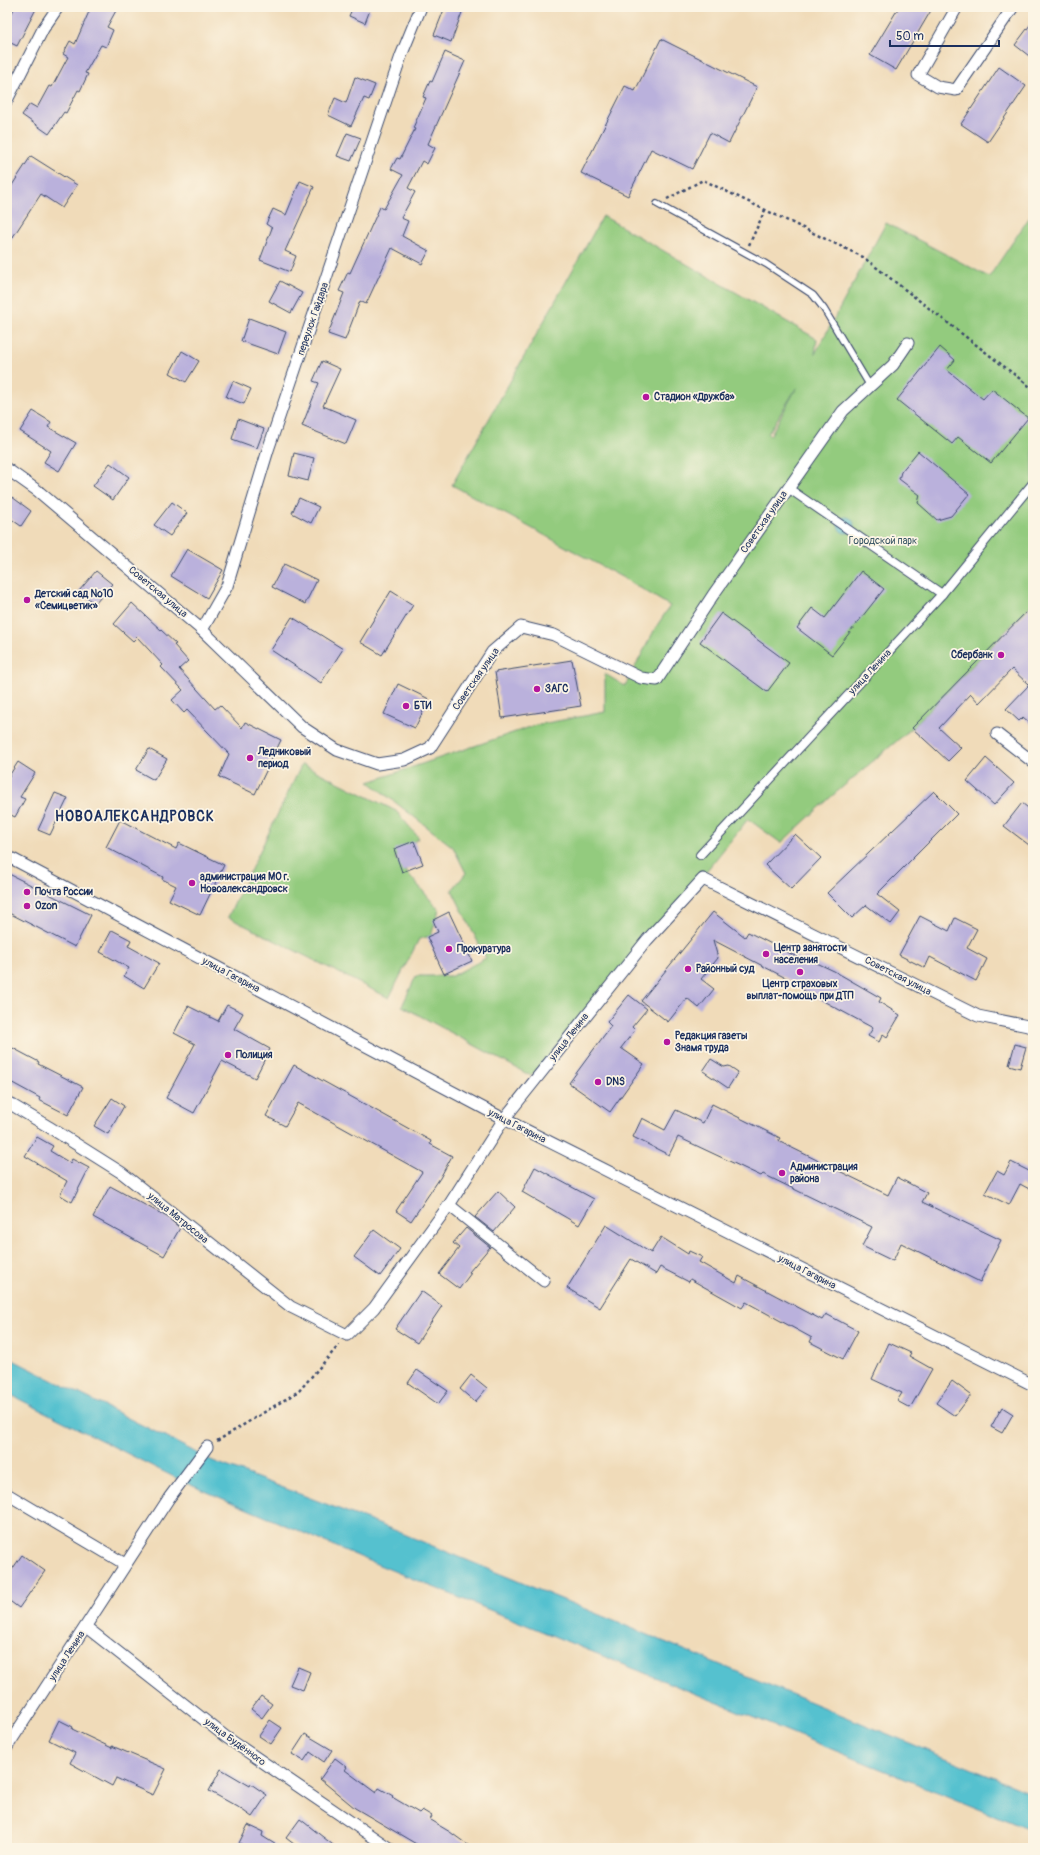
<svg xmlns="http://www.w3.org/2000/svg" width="1040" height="1855" viewBox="0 0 1040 1855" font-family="Pangolin,sans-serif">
	<rect width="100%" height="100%" fill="#fcf5e5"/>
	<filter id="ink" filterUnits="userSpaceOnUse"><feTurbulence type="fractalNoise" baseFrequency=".025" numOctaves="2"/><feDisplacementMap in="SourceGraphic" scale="8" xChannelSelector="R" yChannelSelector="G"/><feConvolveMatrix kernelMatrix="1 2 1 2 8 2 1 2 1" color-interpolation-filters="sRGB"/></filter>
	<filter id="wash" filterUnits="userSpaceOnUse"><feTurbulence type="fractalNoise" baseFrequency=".012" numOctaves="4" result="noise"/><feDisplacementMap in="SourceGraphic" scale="16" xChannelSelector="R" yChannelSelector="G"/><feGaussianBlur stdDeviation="0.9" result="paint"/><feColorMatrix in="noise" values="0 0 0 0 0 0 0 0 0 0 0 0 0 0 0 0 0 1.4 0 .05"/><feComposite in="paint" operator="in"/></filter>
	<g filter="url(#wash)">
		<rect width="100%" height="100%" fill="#f0dbb9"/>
		<g fill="#93cb7e" stroke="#577d6e" fill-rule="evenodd">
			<path d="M1033 212V603L912 728 832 796 781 843 748 819 700 879 531 1076 402 1006 416 976H452L486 958 452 890 466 873 453 847 369 782 536 725 605 712V674L625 686 656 627 670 606 627 580 452 485 603 216 817 339 815 354 886 223 989 277ZM797 387 770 436 768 434Z"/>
			<polygon points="302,764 396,811 419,838 395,858 439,910 431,936 419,939 389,998 228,917"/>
		</g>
		<g fill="#55c1cf" stroke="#387896">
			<circle cx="846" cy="525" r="8"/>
			<polygon points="7,1357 213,1461 394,1530 1033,1794 1033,1831 379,1565 186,1483 7,1393"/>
		</g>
		<g id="blocks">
			<g fill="#bab1dc">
				<polygon points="15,7 37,7 17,46 7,41 7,22"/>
				<polygon points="91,7 118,7 107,27 113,30 106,47 101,45 85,73 88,74 80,91 78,90 66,113 64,112 49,134 22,115 30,104 37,108 49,86 52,87 68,57 63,54 70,41 75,44"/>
				<polygon points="353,7 362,7 370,10 365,23 349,16"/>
				<polygon points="445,7 464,7 451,42 434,35"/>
				<polygon points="899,7 933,7 896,70 870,55"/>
				<polygon points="1033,21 1033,59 1015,45"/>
				<polygon points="661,39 757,87 729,143 710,133 692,169 651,149 628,196 581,173 625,86 635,91"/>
				<polygon points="445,52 465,61 428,144 435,148 427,164 422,161 408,188 415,192 401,218 408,221 402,236 429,251 422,264 392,248 366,304 360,301 345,340 328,334 344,293 339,291 348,272 350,273 380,207 384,209 403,175 391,169 397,158 400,159 415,129 413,128 426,98 423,97 430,81 432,82"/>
				<polygon points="999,67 1026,86 988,142 961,124"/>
				<polygon points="355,77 375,85 369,100 364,98 351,126 328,115 335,98 346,103"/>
				<polygon points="347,133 361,138 351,161 337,156"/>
				<polygon points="31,156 77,185 62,208 41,194 7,246 7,193"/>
				<polygon points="300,181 314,187 285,251 296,256 290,272 260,260 272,228 266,224 273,209 286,215"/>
				<polygon points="280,281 302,293 291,313 269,301"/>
				<polygon points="249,318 286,332 278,354 241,341"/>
				<polygon points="940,347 955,360 947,370 983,399 992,389 1028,418 991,463 958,437 952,444 897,400"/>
				<polygon points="182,351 199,361 186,382 170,373"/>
				<polygon points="322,361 340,369 323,406 356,420 346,444 302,426 319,383 313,381"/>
				<polygon points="233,381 251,389 244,404 226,397"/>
				<polygon points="33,411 51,422 48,427 76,443 59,471 44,462 51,451 20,431"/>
				<polygon points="238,419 264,429 257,448 232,439"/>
				<polygon points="918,451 969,494 951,516 937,520 918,503 920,495 899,479 901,472"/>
				<polygon points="294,453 314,458 308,481 289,476"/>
				<polygon points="110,463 129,477 113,500 93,486"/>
				<polygon points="12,497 31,511 21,526 7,516 7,503"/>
				<polygon points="299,498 319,507 311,523 292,513"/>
				<polygon points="172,502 187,513 170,536 154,525"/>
				<polygon points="187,549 223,570 207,598 171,576"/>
				<polygon points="284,564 317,580 305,604 272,587"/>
				<polygon points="96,571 112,584 95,604 79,591"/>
				<polygon points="861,571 884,589 832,655 797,628 812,608 825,618"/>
				<polygon points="391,591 413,605 382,655 360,642"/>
				<polygon points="132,603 176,644 174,645 188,661 179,669 215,709 220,705 242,728 245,722 281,740 255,794 219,777 229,754 187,710 184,713 172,700 183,690 161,667 163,665 137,637 133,641 114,624"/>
				<polygon points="1033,605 1033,726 1023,717 1019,721 1006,709 1029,685 1012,669 979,703 971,694 939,728 961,748 948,761 912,728"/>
				<polygon points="721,613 789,663 767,692 700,642"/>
				<polygon points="292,617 343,649 321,683 271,650"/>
				<polygon points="572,660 581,706 502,718 495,672"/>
				<polygon points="398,684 429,699 415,728 384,714"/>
				<polygon points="149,749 167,759 154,780 136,770"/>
				<polygon points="986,758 1014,783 994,805 967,781"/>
				<polygon points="18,762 35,773 20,797 25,799 15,817 9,814 7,816 7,779"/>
				<polygon points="934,791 957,814 877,894 900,912 891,924 866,905 852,918 827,893"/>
				<polygon points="55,793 68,798 50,835 38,830"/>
				<polygon points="1022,803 1033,812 1033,848 1004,826"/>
				<polygon points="120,820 176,849 179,843 224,865 200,915 169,900 176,886 162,879 163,877 106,847"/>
				<polygon points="795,834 821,858 791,889 765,865"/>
				<polygon points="414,841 423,864 402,872 394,849"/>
				<polygon points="7,873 91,915 75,947 7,912"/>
				<polygon points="449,912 472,961 444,974 427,937 438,932 433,920"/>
				<polygon points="713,912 745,937 748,932 803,960 804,957 834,971 881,998 879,1002 900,1015 887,1037 883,1034 879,1042 868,1036 873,1028 801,989 803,987 713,940 718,958 701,979 714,989 699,1008 687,998 668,1022 641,1001"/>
				<polygon points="920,916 949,931 955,918 977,929 967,948 987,959 976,981 930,957 925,968 899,955"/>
				<polygon points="112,930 131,940 128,946 159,963 144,988 124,976 129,968 100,952"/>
				<polygon points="629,995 647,1009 632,1027 635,1030 621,1048 644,1064 610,1112 569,1083 611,1026 607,1022"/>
				<polygon points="227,1005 243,1013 234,1029 270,1049 255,1078 222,1061 194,1113 166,1098 195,1044 174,1033 188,1006 218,1021"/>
				<polygon points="1015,1044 1026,1047 1020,1068 1009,1065"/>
				<polygon points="7,1045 39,1062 38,1064 83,1087 68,1115 39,1100 40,1098 7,1080"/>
				<polygon points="711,1059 724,1067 729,1066 738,1072 728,1088 703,1071"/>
				<polygon points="294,1065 431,1141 430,1144 452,1156 440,1178 411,1221 396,1211 422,1172 298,1103 285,1126 266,1116"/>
				<polygon points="112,1098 124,1106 108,1134 94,1126"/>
				<polygon points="712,1104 780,1138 778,1141 888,1195 897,1177 927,1193 922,1202 1001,1240 980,1282 901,1243 893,1261 862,1246 872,1227 763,1174 761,1176 678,1137 669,1155 633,1137 642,1118 665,1130 676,1110 703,1123"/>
				<polygon points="37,1137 53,1146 50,1151 70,1163 72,1159 89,1168 72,1202 60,1195 67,1181 25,1156"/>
				<polygon points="1011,1162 1033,1173 1033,1191 1020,1184 1009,1205 985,1193 997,1171 1004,1175"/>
				<polygon points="535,1167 594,1199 579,1225 522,1192"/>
				<polygon points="110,1186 167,1217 180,1228 164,1256 93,1217"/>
				<polygon points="498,1191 515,1207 494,1232 475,1217"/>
				<polygon points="606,1225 651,1253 661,1237 688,1254 689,1251 702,1257 699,1262 736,1283 739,1276 822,1320 826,1314 858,1331 843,1359 810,1342 812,1338 746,1302 742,1308 690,1279 689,1282 660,1267 656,1274 631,1259 600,1308 567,1288"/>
				<polygon points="466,1228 490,1247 469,1272 471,1273 459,1289 439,1274 459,1248 453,1243"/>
				<polygon points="374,1230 400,1249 380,1276 354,1257"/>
				<polygon points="421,1291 442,1306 417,1343 395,1329"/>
				<polygon points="889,1343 911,1353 909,1356 932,1369 910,1408 897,1401 902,1393 872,1379"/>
				<polygon points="417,1370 448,1391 438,1404 408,1383"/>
				<polygon points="471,1375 487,1388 475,1402 460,1389"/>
				<polygon points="952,1381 971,1395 955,1416 936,1403"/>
				<polygon points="1002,1407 1013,1414 1002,1433 991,1427"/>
				<polygon points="22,1555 45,1571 19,1608 7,1599 7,1577"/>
				<polygon points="298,1667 310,1672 303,1690 290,1685"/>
				<polygon points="261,1696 272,1704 262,1718 251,1709"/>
				<polygon points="59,1720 73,1727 72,1729 112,1748 112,1746 166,1769 153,1795 116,1778 112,1786 70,1763 75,1753 49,1740"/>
				<polygon points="270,1720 282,1728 271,1744 259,1736"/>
				<polygon points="305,1734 332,1750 324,1762 310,1752 304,1761 292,1754"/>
				<polygon points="335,1758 347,1767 345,1770 376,1793 379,1788 393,1796 392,1797 419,1813 422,1810 432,1816 430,1820 450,1832 472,1848 423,1848 355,1808 320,1779"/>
				<polygon points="221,1769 250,1786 251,1784 267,1795 252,1817 238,1807 209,1791"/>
				<polygon points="300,1819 314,1830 337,1848 299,1848 286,1838"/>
				<polygon points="248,1825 263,1832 262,1836 281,1848 249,1848 239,1843"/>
			</g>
		</g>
	</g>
	<g filter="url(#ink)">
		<use href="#blocks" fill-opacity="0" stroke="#3b496c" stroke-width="1"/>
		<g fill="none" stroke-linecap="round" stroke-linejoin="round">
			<defs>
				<polyline id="service" points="657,204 766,264 813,295 824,309 870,386"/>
				<g id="pedestrian">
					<polyline points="788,488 942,594"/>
					<polyline points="700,855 942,594 1033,483"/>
				</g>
				<g id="minor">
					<polyline points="957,7 918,75 938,87 956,90 1013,7"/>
					<polyline points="7,100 43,29 58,7"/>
					<polyline points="7,469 38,491 202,630 302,727 337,750 377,764 404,760 430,748 492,652 521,627 554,635 641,678 657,680 713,595 843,411 893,365 908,343"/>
					<polyline points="202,630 227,586 268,450 401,56 421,7"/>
					<polyline points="997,734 1033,762"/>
					<polyline points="7,856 504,1119 1033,1385"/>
					<polyline points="7,1102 49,1127 122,1173 291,1307 347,1335 374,1308 449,1205 504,1119 647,940 703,879 978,1016 1033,1027"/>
					<polyline points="449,1205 544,1281"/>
					<polyline points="7,1494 125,1564"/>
					<polyline points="86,1627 226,1737 389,1848"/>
					<polyline points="7,1747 169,1498 207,1447"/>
				</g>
			</defs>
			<use href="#service" stroke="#3b496c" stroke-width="8"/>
			<use href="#pedestrian" stroke="#3b496c" stroke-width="10"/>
			<use href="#minor" stroke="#3b496c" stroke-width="13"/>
			<g stroke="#3b496c" stroke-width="2.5" stroke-dasharray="3 3" stroke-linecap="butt">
				<polyline points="667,199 703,180 863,257 1033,389"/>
				<polyline points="749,245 765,210"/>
				<polyline points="217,1441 299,1391 339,1345"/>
			</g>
			<use href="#service" stroke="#fff" stroke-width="5.5"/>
			<use href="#pedestrian" stroke="#fff" stroke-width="8"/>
			<use href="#minor" stroke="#fff" stroke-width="11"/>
		</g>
	</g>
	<g fill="#b5179e" stroke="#fcf5e5" stroke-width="1.5">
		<circle cx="646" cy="397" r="4"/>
		<circle cx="27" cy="600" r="4"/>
		<circle cx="1001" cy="655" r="4"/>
		<circle cx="537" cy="689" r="4"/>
		<circle cx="406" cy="706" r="4"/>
		<circle cx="250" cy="758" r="4"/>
		<circle cx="192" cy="883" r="4"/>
		<circle cx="27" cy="892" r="4"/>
		<circle cx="27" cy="906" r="4"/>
		<circle cx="449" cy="949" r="4"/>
		<circle cx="766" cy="954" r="4"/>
		<circle cx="688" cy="969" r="4"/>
		<circle cx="800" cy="972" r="4"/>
		<circle cx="667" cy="1042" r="4"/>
		<circle cx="228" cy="1055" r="4"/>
		<circle cx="598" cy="1082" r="4"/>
		<circle cx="782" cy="1173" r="4"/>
	</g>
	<g text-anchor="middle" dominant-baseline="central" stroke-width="3.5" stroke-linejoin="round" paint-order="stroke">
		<g font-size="10" fill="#1b2f5e" stroke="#fcf5e5">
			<text transform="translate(313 319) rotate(-71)">переулок Гайдара</text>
			<text transform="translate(764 522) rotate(-55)">Советская улица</text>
			<text transform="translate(158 592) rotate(40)">Советская улица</text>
			<text transform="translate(870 672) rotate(-47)">улица Ленина</text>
			<text transform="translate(476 679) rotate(-55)">Советская улица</text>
			<text transform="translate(231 975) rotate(28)">улица Гагарина</text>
			<text transform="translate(898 976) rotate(27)">Советская улица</text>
			<text transform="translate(569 1037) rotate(-52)">улица Ленина</text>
			<text transform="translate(517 1126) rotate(27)">улица Гагарина</text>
			<text transform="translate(178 1218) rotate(39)">улица Матросова</text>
			<text transform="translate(807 1272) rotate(27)">улица Гагарина</text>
			<text transform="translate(67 1656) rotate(-57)">улица Ленина</text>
			<text transform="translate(235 1742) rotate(36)">улица Будённого</text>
		</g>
		<g font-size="10" font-weight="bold" fill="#1b2f5e" stroke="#fcf5e5" text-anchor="start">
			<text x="654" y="397">Стадион «Дружба»</text>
			<text x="35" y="594">Детский сад №10<tspan x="35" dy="12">«Семицветик»</tspan></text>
			<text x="993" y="655" text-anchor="end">Сбербанк</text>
			<text x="545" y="689">ЗАГС</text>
			<text x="414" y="706">БТИ</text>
			<text x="258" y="752">Ледниковый<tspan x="258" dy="12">период</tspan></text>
			<text x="200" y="877">администрация МО г.<tspan x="200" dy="12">Новоалександровск</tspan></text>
			<text x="35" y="892">Почта России</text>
			<text x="35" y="906">Ozon</text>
			<text x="774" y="948">Центр занятости<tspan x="774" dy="12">населения</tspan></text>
			<text x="457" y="949">Прокуратура</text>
			<text x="696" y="969">Районный суд</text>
			<text x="800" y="984" text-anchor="middle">Центр страховых<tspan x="800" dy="12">выплат-помощь при ДТП</tspan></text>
			<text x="675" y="1036">Редакция газеты<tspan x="675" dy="12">Знамя труда</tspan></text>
			<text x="236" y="1055">Полиция</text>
			<text x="606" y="1082">DNS</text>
			<text x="790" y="1167">Администрация<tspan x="790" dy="12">района</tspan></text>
		</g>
		<g font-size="10" fill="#395666" stroke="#fcf5e5">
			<text x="883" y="541">Городской парк</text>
		</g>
		<g font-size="14" font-weight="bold" letter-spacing="1" fill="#1b2f5e" stroke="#fcf5e5">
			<text x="135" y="816">НОВОАЛЕКСАНДРОВСК</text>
		</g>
	</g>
	<rect width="1040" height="1855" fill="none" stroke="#fcf5e5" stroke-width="24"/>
	<path d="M890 40v6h109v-6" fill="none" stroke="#1b2f5e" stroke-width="2"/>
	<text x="896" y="40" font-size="12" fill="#1b2f5e" stroke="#fcf5e5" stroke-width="3" paint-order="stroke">50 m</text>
</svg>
